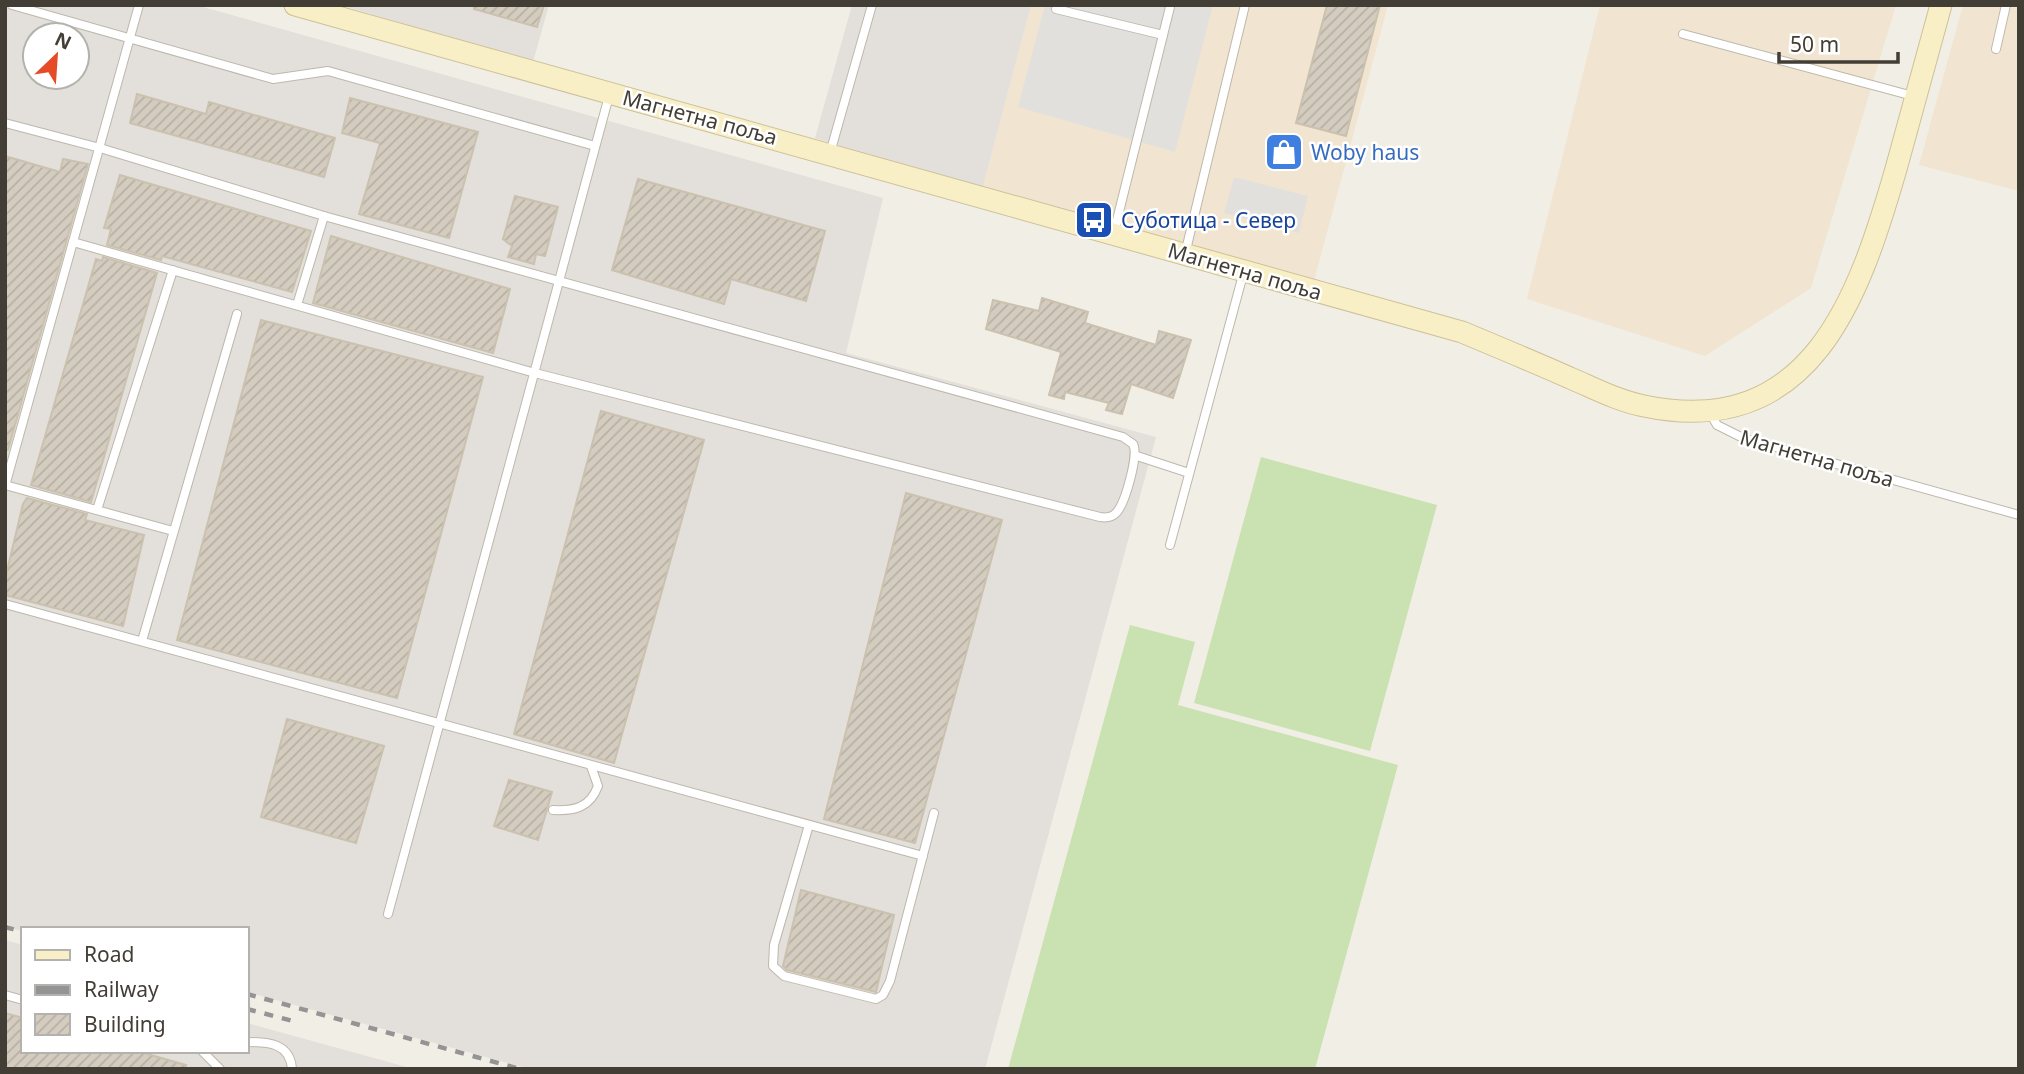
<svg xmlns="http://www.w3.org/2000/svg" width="2024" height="1074" viewBox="0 0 2024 1074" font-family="'Noto Sans',sans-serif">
	<defs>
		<pattern id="building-hatch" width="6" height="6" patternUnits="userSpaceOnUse" patternTransform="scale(1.75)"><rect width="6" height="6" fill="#d4ccbf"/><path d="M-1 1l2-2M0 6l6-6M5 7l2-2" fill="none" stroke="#b7b0a5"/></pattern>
	</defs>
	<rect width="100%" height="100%" fill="#f1eee5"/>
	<g fill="#f1e5d1">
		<polygon points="1031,5 1388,5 1314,281 982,190"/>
		<polygon points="1600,5 1896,5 1811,288 1705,356 1527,299"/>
		<polygon points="1963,5 2019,5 2019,191 1919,165"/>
	</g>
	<g fill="#e3dfda" fill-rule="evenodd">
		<path d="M5 5H196L883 198 846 353 1156 437 985 1069H530L247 992V929H23V931L14 929 5 921ZM35 35H77V77H35Z"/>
		<polygon points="341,5 549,5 533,62"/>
		<polygon points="852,5 1031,5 982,190 815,138"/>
		<polygon points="5,940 23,945 23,1051 247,1051 247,1023 414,1069 5,1069"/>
	</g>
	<g fill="#cae2b1">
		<polygon points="1261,457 1437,505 1370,751 1194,703"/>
		<polygon points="1130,625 1195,642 1178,705 1398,765 1315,1069 1008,1069"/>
	</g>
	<g fill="#e2e0dd">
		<polygon points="1045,5 1213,5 1175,152 1018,107"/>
		<polygon points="1234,177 1308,196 1299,233 1224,213"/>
	</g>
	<g fill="url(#building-hatch)" stroke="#cbc1af" stroke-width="2">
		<polygon points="474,5 544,5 537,27 474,9"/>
		<polygon points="1327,5 1380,5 1346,136 1296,123"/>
		<polygon points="137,94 206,114 209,102 335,138 324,177 130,123"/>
		<polygon points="350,98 478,132 449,238 359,214 380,143 342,133"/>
		<polygon points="5,156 60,172 63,159 88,164 8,450 5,450"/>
		<polygon points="120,175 311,231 292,292 162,256 161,260 107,245 111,229 104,228"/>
		<polygon points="638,179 825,231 806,301 731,279 724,304 612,270"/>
		<polygon points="515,196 558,207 545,256 536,254 534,264 508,257 512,246 503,239"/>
		<polygon points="331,236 510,289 493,353 313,303"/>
		<polygon points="103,257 157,273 91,502 31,485 96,259 102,261"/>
		<polygon points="1042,298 1088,312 1085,323 1156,345 1159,331 1191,340 1173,398 1131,384 1122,414 1106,410 1109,403 1065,392 1064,399 1049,395 1061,352 986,329 993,300 1039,311"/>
		<polygon points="261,320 483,377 397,698 177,640"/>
		<polygon points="601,411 704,440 614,763 514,734"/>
		<polygon points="906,493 1002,520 915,843 824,819"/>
		<polygon points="27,498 87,514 85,520 144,535 123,626 5,595 5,579 23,504"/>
		<polygon points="287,719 384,746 356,843 261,817"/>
		<polygon points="509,780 552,792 538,840 494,826"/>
		<polygon points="801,890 894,915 876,992 787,970 783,966"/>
		<polygon points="5,1013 23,1018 23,1051 137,1051 186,1065 185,1069 5,1069"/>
	</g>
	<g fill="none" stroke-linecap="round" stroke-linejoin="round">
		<defs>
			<g id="lane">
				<polyline points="12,5 273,79 328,71 595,146"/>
				<polyline points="1056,9 1163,35"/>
				<polyline points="1683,34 1913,96"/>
				<polyline points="1996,49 2006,5"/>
				<path d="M5 123 100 148 324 216 1123 437 1133 444C1139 455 1125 504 1116 513 1111 518 1106 518 1100 517L535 373 73 242"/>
				<polyline points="830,153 872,5"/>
				<polyline points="1114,232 1170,7"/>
				<polyline points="1185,254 1245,5"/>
				<polyline points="297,305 324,216"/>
				<polyline points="1710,413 1717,425 1743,438 2019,515"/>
				<polyline points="1137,456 1189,473"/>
				<polyline points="5,485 173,531"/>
				<polyline points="5,486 139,5"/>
				<polyline points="97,510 173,270"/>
				<polyline points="1170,545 1244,271"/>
				<polyline points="5,604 923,856"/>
				<polyline points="142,641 237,314"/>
				<path d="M553 810C574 811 590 808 598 786L591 766"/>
				<polyline points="809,825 774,945 773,966 784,976 876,999 883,995 890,981 934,813"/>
				<polyline points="388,914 609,96"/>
				<polyline points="5,995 23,1000"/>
				<path d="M247 1042C268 1042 290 1043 292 1069"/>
				<polyline points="202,1051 220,1069"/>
			</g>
			<path id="secondary" d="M295 5 1462 332C1498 347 1534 362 1570 378 1594 388 1618 401 1644 406 1811 441 1859 297 1896 169 1911 114 1926 60 1941 5"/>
		</defs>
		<use href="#lane" stroke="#beb8ac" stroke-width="10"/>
		<use href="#secondary" stroke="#cdc198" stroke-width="23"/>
		<use href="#lane" stroke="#fff" stroke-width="8"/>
		<use href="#secondary" stroke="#f9efc7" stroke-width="21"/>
		<g stroke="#949494" stroke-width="4.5" stroke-dasharray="9 9" stroke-linecap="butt">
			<polyline points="5,927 23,932"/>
			<polyline points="247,994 520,1069"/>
			<polyline points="247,1009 293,1021"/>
		</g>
	</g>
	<defs>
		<symbol id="shop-square" viewBox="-11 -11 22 22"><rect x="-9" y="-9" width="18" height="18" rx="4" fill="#3f7fe0" stroke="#fff"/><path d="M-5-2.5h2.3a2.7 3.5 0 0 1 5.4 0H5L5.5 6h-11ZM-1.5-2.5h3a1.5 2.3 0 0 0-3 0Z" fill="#fff"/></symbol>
		<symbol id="bus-square" viewBox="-11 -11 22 22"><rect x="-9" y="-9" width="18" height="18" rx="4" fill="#1a4fb4" stroke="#fff"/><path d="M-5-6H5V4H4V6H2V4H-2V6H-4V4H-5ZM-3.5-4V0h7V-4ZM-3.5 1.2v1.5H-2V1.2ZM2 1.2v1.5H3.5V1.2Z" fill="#fff"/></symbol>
	</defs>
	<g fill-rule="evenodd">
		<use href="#shop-square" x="1262" y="130" width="44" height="44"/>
		<use href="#bus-square" x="1072" y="198" width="44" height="44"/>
	</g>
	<g text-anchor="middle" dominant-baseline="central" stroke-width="5" stroke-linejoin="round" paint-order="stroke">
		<g font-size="21" fill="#423e35" stroke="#fff">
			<text transform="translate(700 117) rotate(15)">Магнетна поља</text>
			<text transform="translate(1245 271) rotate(16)">Магнетна поља</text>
			<text transform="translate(1817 458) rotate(16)">Магнетна поља</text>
		</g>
		<g font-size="21" fill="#366cbe" stroke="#fff" text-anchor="start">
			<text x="1311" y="152">Woby haus</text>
		</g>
		<g font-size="21" fill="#164399" stroke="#fff" text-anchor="start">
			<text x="1121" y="220">Суботица - Север</text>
		</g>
	</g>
	<rect width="2024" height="1074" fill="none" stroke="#423e35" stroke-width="14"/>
	<rect x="21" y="927" width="228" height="126" fill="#ffffff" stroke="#b3b2ae" stroke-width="2"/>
	<rect x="35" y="950" width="35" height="10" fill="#f9efc7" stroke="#b3b2ae" stroke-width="2"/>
	<text x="84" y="962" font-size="21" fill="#423e35">Road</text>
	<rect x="35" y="985" width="35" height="10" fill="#949494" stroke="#b3b2ae" stroke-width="2"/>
	<text x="84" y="997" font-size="21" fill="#423e35">Railway</text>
	<rect x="35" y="1014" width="35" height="21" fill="url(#building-hatch)" stroke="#b3b2ae" stroke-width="2"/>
	<text x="84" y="1032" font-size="21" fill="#423e35">Building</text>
	<g transform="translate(56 56) rotate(25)"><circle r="33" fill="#ffffff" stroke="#b3b2ae" stroke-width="2"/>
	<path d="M0-5L12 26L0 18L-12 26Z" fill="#e64b27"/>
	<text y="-10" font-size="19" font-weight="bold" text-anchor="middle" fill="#423e35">N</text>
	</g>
	<path d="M1779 52v10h119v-10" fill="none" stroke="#423e35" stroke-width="3.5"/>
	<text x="1790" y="52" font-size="21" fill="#423e35" stroke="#ffffff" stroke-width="5" paint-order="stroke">50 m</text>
</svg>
